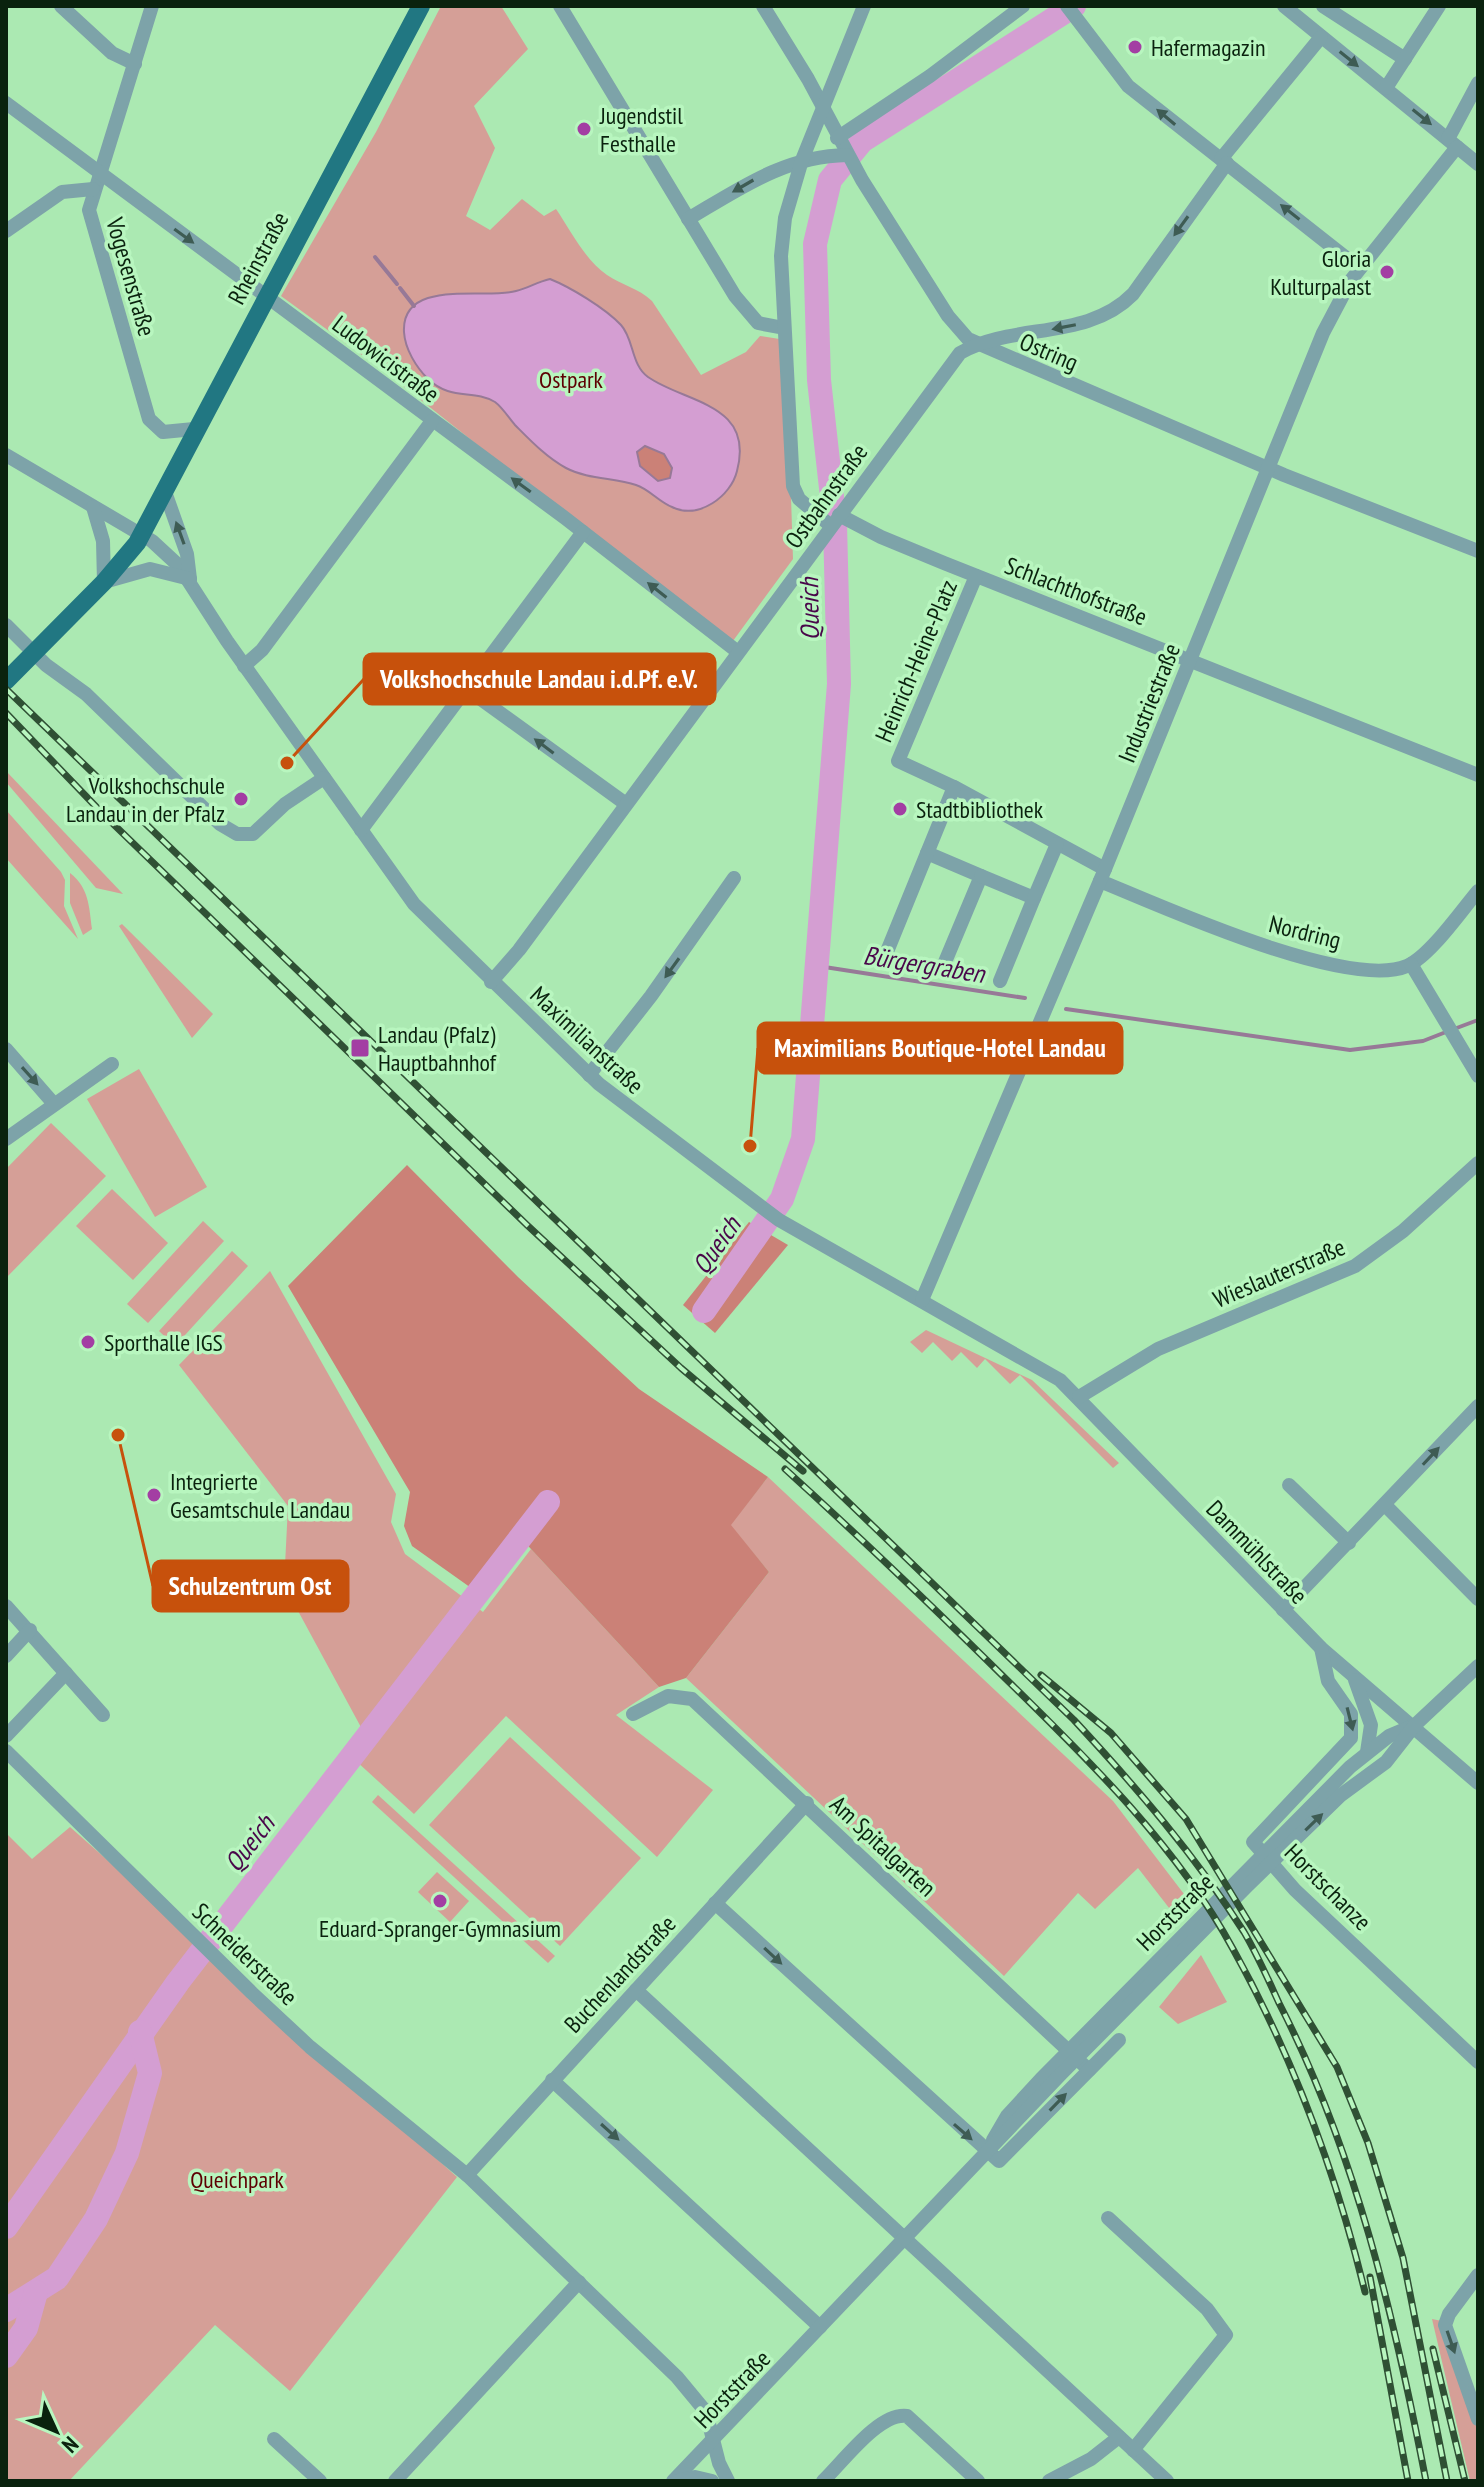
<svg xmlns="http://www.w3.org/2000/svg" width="1484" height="2487" viewBox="0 0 1484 2487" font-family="'PT Sans Narrow',sans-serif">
	<rect width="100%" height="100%" fill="#abe9b2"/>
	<g fill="#d59f97">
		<path d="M441 6H501L528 49 474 106 495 148 466 216 490 230 522 199 544 216 556 209C571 231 585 260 607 275 622 285 638 288 652 301L701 375 746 352 760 336 786 340 793 559 730 645 388 374 281 296 376 132Z"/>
		<polygon points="6,771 123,894 96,888 6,782"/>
		<polygon points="6,810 61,872 65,880 64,906 78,939 6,858"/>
		<path d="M70 873C89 888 89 906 92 929L83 935 70 903Z"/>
		<polygon points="122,924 213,1014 192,1038 119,926"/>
		<polygon points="139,1069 207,1187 155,1217 87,1099"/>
		<polygon points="51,1123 106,1176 6,1278 6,1169"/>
		<polygon points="112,1189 168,1243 133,1280 76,1226"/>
		<polygon points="203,1221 224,1241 148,1323 127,1304"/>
		<polygon points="232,1251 248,1266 175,1346 159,1331"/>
		<polygon points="270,1271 396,1494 391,1522 405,1554 483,1612 531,1549 659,1687 616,1715 713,1790 657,1857 506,1716 414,1814 355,1760 369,1742 284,1585 288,1506 179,1365"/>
		<polygon points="926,1330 1032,1380 1119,1463 1113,1468 1020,1375 1010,1384 985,1359 977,1368 961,1352 952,1361 933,1342 922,1353 910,1342"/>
		<polygon points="768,1477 1113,1801 1187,1898 1173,1913 1138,1868 1095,1909 1078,1893 1004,1976 686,1678 769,1572 730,1525"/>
		<polygon points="510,1737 641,1858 560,1946 429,1825"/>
		<polygon points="378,1795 555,1956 548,1963 372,1802"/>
		<path d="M70 1827C201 1942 327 2061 457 2177L290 2391 215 2325 69 2481H6V1833L32 1859Z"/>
		<polygon points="437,1872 469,1901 450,1922 418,1892"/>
		<polygon points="1201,1955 1227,2002 1178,2024 1159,2007"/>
		<polygon points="1432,2319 1442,2321 1478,2423 1478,2481 1470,2481"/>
	</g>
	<g fill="#cb8177">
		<polygon points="645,446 664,453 672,468 670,478 658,481 640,466 637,452"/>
		<polygon points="407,1165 518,1277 639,1389 768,1477 731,1525 769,1572 686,1678 659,1687 518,1535 474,1590 412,1546 404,1526 410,1492 288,1286"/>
		<polygon points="749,1222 788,1245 715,1333 683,1305"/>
	</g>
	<path fill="#d49ed2" stroke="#977997" stroke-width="2" fill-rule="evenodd" d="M550 279C570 287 605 308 621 325 634 339 631 365 648 377 685 403 755 403 737 471 731 496 699 520 672 507 659 502 649 489 636 485 614 478 587 479 566 468 546 457 530 440 515 425 509 418 502 407 495 402 473 389 451 401 428 379 416 367 405 349 404 332 401 277 487 300 516 291 528 288 537 282 550 279ZM645 446 664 454 672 468 670 478 658 481 640 466 637 452Z"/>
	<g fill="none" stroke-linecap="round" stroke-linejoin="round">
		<g stroke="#977997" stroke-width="4">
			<polyline points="375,257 397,284"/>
			<polyline points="400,288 414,306"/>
			<polyline points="818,966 1025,998"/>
			<polyline points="1066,1009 1350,1050 1423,1041 1446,1032"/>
			<polyline points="1454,1029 1478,1020"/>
		</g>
		<g stroke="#d49ed2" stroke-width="24">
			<polyline points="704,1311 782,1199 803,1139 839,684 835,524 819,380 815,244 830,180 862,141 1074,6"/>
			<polyline points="6,2227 178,1982 548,1502"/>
			<polyline points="6,2310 57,2278 96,2219 127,2153 150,2073 140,2032"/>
			<polyline points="6,2356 26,2328 36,2292"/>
		</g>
		<g stroke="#7da3a9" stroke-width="14">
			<polyline points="61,6 112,53 135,64"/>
			<polyline points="152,6 89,210 149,419 163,432 194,429"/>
			<polyline points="560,6 735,296 758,323 784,328"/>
			<polyline points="763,6 808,79 862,180 948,316 968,339 1284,475 1478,551"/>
			<polyline points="1067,6 1128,86 1359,268"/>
			<polyline points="1284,6 1478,164"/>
			<polyline points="1323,6 1405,59"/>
			<polyline points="1386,88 1439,6"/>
			<polyline points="6,103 565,518 738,652"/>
			<polyline points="837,138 930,76 1023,6"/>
			<polyline points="1448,139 1478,83"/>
			<polyline points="1221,159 1321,37"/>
			<path d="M688 219C739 189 785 156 847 155"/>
			<polyline points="6,231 62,192 93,189"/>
			<polyline points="6,455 152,541 178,565 227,641 414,904 599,1084 779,1220 1060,1380 1321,1648 1478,1783"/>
			<polyline points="164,489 187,554 190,579"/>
			<polyline points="93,507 103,541 104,582 150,569 190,579"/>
			<polyline points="839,515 881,537 944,563 1478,775"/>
			<polyline points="831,526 799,499 793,486 781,256 785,218 802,160 864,6"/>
			<polyline points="6,625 46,665 86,694 220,824 237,834 253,834 285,804 324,778"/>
			<polyline points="244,666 262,650 432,421"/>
			<polyline points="467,689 626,804"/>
			<polyline points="954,787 1105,869"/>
			<polyline points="361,830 583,532"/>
			<polyline points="927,853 981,876 945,962"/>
			<polyline points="981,876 1034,898 1000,981"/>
			<path d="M1100 881C1161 906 1348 991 1407 966 1430 956 1461 911 1478 891"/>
			<polyline points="1034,898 1057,844"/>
			<polyline points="886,954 954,787 898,761 976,576"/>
			<polyline points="1411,964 1478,1076"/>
			<path d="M491 982 519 950 960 353C1014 322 1087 341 1133 294L1227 163"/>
			<polyline points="6,1049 54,1104"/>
			<polyline points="589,1075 651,996 734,878"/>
			<polyline points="6,1139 112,1064"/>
			<polyline points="922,1300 1105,869 1323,333 1351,280 1457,147"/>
			<polyline points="1079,1397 1158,1349 1355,1266 1403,1231 1478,1163"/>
			<polyline points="1289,1485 1349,1543"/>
			<polyline points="1385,1505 1478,1599"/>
			<polyline points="6,1606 103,1715"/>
			<polyline points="1283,1610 1478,1406"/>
			<polyline points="1321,1648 1328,1681 1351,1714 1351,1738 1253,1842 1295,1890 1478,2062"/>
			<polyline points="6,1656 30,1630"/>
			<polyline points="1355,1680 1371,1725 1367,1752"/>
			<polyline points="633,1714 668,1696 692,1699 1089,2070"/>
			<polyline points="6,1736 66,1673"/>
			<polyline points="6,1751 252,1993 310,2047 467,2175 677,2377 706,2412 719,2463 728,2481"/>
			<polyline points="715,1903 999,2161 1119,2040"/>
			<polyline points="636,1990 1167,2481"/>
			<polyline points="552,2080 820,2327"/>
			<polyline points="993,2140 1007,2116 1041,2079 1350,1767 1389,1736 1415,1725"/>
			<polyline points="467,2175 807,1803"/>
			<polyline points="1108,2218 1207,2309 1226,2335 1133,2450"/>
			<polyline points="1478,2275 1449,2314 1445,2325 1478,2419"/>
			<polyline points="274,2439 320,2481"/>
			<polyline points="395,2481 579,2282"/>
			<polyline points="673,2481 1061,2074 1247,1886 1341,1795 1386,1762 1415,1725 1478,1666"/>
			<polyline points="677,2481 695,2477 712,2481"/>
			<path d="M823 2481C843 2462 879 2412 907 2416L978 2481"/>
			<polyline points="1049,2481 1091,2459 1119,2437"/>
		</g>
		<polyline stroke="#217782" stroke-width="18" points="6,681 104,582 137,543 421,6"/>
		<defs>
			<g id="rail">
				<path d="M6 689 1074 1720C1136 1787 1195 1855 1244 1932 1257 1954 1268 1979 1279 2003 1356 2153 1394 2316 1426 2481"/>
				<polyline points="6,713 105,816 527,1225 681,1368 803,1471"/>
				<path d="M785 1469C861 1538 935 1609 1008 1681 1089 1760 1179 1849 1233 1949 1293 2057 1336 2173 1365 2292"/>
				<polyline points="1041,1675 1111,1733 1186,1819 1337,2067 1368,2143 1403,2258 1447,2481"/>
				<polyline points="1370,2277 1408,2481"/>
				<polyline points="1433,2349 1465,2481"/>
			</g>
		</defs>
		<use href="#rail" stroke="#2f5034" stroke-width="7"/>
		<use href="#rail" stroke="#b8f6bf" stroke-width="4" stroke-dasharray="12" stroke-linecap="butt"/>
	</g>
	<defs><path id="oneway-solid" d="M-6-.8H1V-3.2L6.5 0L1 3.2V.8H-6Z" transform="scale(2)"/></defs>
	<g fill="#3e5c54">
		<use href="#oneway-solid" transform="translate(1349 59) rotate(39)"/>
		<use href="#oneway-solid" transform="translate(1166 117) rotate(-140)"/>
		<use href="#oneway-solid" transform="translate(1422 117) rotate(39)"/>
		<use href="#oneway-solid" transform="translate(743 186) rotate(150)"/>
		<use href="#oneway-solid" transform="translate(1290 212) rotate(-142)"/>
		<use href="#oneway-solid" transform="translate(1181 226) rotate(126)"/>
		<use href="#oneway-solid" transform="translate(184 236) rotate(36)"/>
		<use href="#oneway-solid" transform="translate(1064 327) rotate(169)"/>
		<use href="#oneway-solid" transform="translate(521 485) rotate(-144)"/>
		<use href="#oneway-solid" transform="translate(180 533) rotate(-110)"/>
		<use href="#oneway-solid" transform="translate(657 590) rotate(-142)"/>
		<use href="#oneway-solid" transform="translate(544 746) rotate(-143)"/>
		<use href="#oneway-solid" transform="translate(672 968) rotate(126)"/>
		<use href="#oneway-solid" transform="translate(30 1076) rotate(48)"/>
		<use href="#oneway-solid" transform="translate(1431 1456) rotate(-47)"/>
		<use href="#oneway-solid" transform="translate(1350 1719) rotate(76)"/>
		<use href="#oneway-solid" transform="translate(1314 1822) rotate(-44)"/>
		<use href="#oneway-solid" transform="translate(773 1956) rotate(43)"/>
		<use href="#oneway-solid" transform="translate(1058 2102) rotate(-46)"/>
		<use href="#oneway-solid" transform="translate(610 2132) rotate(42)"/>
		<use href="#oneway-solid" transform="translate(963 2132) rotate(41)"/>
		<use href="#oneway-solid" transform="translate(1451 2342) rotate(71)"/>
	</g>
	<g fill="#a33ea3" stroke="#b8f6bf" stroke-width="3">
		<circle cx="1135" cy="47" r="8"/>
		<circle cx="584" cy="129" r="8"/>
		<circle cx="1387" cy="272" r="8"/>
		<circle cx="241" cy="799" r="8"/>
		<circle cx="900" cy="809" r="8"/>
		<rect x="350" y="1038" width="20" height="20" rx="4"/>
		<circle cx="88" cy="1342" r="8"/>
		<circle cx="154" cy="1495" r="8"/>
		<circle cx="440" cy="1901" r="8"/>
	</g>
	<g text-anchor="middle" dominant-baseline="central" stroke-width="7" stroke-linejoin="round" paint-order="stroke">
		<g font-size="24" fill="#0a220e" stroke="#b8f6bf" text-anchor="start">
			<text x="1151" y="47">Hafermagazin</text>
			<text x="600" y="115">Jugendstil<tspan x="600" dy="28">Festhalle</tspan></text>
			<text x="1371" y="258" text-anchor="end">Gloria<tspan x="1371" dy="28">Kulturpalast</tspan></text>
			<text x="225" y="785" text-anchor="end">Volkshochschule<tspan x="225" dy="28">Landau in der Pfalz</tspan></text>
			<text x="916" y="809">Stadtbibliothek</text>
			<text x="378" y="1034">Landau (Pfalz)<tspan x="378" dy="28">Hauptbahnhof</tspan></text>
			<text x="104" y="1342">Sporthalle IGS</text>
			<text x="170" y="1481">Integrierte<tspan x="170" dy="28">Gesamtschule Landau</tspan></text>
			<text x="440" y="1928" text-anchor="middle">Eduard-Spranger-Gymnasium</text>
		</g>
		<g font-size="24" fill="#0a220e" stroke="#b8f6bf">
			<text transform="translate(258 258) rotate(-62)">Rheinstraße</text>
			<text transform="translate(131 277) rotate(74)">Vogesenstraße</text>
			<text transform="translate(1049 352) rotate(23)">Ostring</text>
			<text transform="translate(386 359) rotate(37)">Ludowicistraße</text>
			<text transform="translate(826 496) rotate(-54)">Ostbahnstraße</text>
			<text transform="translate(1076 591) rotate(21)">Schlachthofstraße</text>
			<text transform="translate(916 661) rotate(-67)">Heinrich-Heine-Platz</text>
			<text transform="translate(1149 703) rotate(-68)">Industriestraße</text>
			<text transform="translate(1305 932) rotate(14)">Nordring</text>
			<text transform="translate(587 1040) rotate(43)">Maximilianstraße</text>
			<text transform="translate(1279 1273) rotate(-23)">Wieslauterstraße</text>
			<text transform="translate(1257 1552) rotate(46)">Dammühlstraße</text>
			<text transform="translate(883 1846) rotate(43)">Am Spitalgarten</text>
			<text transform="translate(1328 1887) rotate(45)">Horstschanze</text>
			<text transform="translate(1175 1912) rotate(-45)">Horststraße</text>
			<text transform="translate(245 1954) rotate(44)">Schneiderstraße</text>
			<text transform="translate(620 1974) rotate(-47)">Buchenlandstraße</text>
			<text transform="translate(732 2389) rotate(-46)">Horststraße</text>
		</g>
		<g font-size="24" fill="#5d0002" stroke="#b8f6bf">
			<text x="571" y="379">Ostpark</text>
			<text x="237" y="2179">Queichpark</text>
		</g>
		<g font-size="26" font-style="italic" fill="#49074a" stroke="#b8f6bf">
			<text transform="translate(809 609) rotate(-91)">Queich</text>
			<text transform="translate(924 964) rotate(9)">Bürgergraben</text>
			<text transform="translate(716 1245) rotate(-55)">Queich</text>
			<text transform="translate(249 1843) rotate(-52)">Queich</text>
		</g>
	</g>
	<path fill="none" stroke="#c7510c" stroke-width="3" d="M287 763L364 679M750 1146L758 1048M118 1435L153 1586"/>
	<g fill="#c7510c" stroke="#b8f6bf" stroke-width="3">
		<circle cx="287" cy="763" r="8"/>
		<circle cx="750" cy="1146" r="8"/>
		<circle cx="118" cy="1435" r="8"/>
	</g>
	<g fill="#c7510c" stroke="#c7510c" stroke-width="3">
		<rect x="364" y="654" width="351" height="50" rx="8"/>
		<rect x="758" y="1023" width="364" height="50" rx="8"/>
		<rect x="153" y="1561" width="195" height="50" rx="8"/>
	</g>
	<g font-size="26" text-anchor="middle" font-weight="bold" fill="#fff">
		<text x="539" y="688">Volkshochschule Landau i.d.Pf. e.V.</text>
		<text x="940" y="1057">Maximilians Boutique-Hotel Landau</text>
		<text x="250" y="1595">Schulzentrum Ost</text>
	</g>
	<rect width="1484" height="2487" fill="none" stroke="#0a220e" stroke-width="16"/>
	<g transform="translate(56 2431) rotate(134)" stroke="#b8f6bf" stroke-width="6" paint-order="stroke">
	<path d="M0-6L14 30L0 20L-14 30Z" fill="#0a220e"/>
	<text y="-12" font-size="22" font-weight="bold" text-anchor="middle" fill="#0a220e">N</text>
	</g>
</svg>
